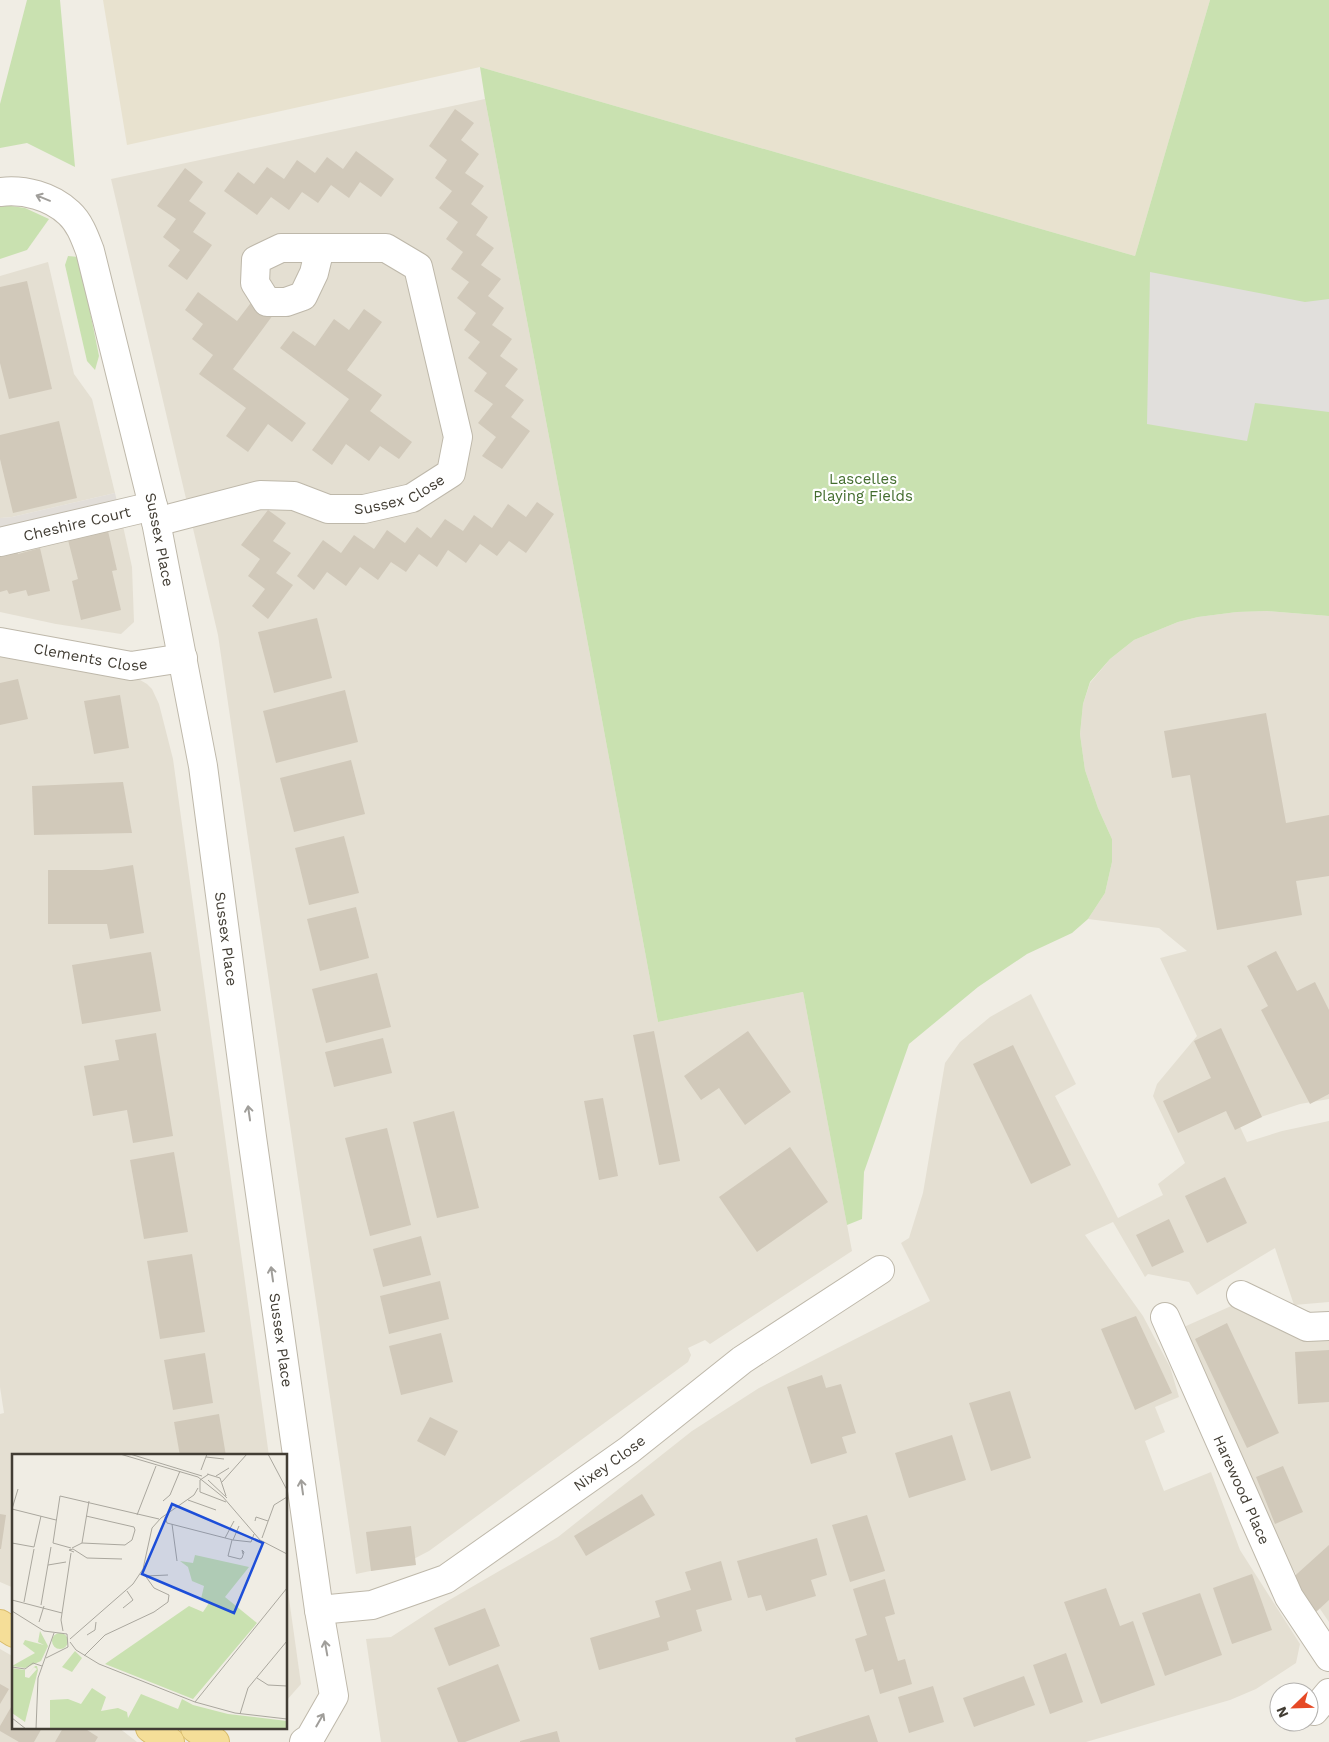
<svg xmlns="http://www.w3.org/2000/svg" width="1329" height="1742" viewBox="0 0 1329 1742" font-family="'Work Sans',sans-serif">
	<rect width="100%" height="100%" fill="#f0ede4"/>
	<g fill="#e4dfd2">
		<polygon points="485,99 572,558 658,1022 803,992 852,1251 710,1344 705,1340 688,1348 691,1355 688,1362 429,1551 404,1564 356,1574 218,635 111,179"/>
		<polygon points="48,262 74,374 92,399 115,493 12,517 0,518 0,276"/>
		<polygon points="123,526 132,567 134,622 121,634 56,624 0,612 0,545"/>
		<polygon points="1267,611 1329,616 1329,1099 1300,1104 1258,1118 1231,1107 1247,1142 1282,1131 1329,1121 1329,1302 1294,1305 1275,1248 1197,1295 1189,1282 1148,1274 1145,1277 1113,1222 1085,1235 1143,1316 1170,1367 1179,1397 1155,1407 1165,1432 1145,1441 1164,1491 1211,1472 1240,1550 1300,1644 1296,1663 1256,1689 1230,1700 1086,1742 381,1742 366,1639 391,1637 439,1606 558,1537 692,1431 759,1388 930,1301 901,1243 909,1238 923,1193 945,1063 960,1042 990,1017 1031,994 1076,1084 1055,1096 1118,1218 1163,1195 1158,1184 1185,1163 1153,1096 1157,1084 1197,1036 1160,958 1187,951 1159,928 1088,919 1105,893 1112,862 1112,839 1098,808 1085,770 1080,734 1083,704 1090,683 1110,659 1134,640 1178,622 1198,617 1237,612"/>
		<polygon points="0,655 140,680 147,684 152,689 159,704 173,759 269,1456 14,1456 14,1588 0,1582 0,1414 4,1413 0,1387"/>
		<polygon points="1238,1303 1329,1326 1329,1622 1279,1549 1177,1330"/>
		<polygon points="286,1577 301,1684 286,1701"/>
		<polygon points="0,1649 14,1657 14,1728 119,1728 137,1742 0,1742"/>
	</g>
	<polygon fill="#e2ded9" points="115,493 123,526 0,545 0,518 12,517"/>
	<polygon fill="#e8e2cf" points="103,0 1210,0 1135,256 480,67 127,145"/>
	<g fill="#c9e1b0">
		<polygon points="27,0 60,0 75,167 27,143 0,148 0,104"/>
		<polygon points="1210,0 1329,0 1329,616 1267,611 1237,612 1198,617 1178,622 1134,640 1110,659 1090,682 1083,704 1080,734 1085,770 1098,808 1112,839 1112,862 1105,893 1088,919 1072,933 1027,954 978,987 909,1044 864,1172 862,1219 847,1225 803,992 658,1022 572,558 485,99 480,67 1135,256"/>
		<polygon points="4,205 25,208 49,219 27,250 0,259 0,206"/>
		<polygon points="68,256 79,257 99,356 95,370 87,361 65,265"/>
	</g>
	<polygon fill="#e1dfdc" points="1150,272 1305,302 1329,299 1329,412 1255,403 1247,441 1147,424"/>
	<g fill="#d1c9ba">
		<polygon points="455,109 474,123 461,140 479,154 465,173 484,186 471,204 488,217 476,235 494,248 481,265 501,279 488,296 504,308 492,325 512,339 500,356 518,369 505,386 524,400 511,417 530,431 502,469 482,456 496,437 478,423 493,404 474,391 487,373 468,358 480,342 464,330 476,313 457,298 469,282 451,269 463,252 446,239 458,222 439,208 452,191 435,178 447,160 429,146"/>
		<polygon points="356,151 394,179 381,197 360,182 349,198 331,185 318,203 302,192 289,210 271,197 257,215 224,191 238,172 254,184 267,167 284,179 297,160 315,173 327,157 343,169"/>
		<polygon points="185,168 203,182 189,201 206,213 193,232 212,245 187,280 168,266 180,250 163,237 176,219 157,206"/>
		<polygon points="27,281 52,389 9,399 0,363 0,287"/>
		<polygon points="198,292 237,321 253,300 273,315 233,369 306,423 292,442 268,424 248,452 226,436 246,408 199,374 213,355 192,339 203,324 185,310"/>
		<polygon points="364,309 382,322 347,370 382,395 370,411 412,442 399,459 380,446 369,461 346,444 332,465 312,450 349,399 280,348 293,331 315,346 334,319 349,330"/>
		<polygon points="59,421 77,498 13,513 0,459 0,435"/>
		<polygon points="537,502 554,514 526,553 509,541 497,556 480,544 466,563 448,550 437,567 419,554 406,572 391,562 378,580 360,567 346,586 327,572 314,590 297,576 323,540 341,553 354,535 374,549 387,530 405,543 417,527 431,538 445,519 463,531 474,515 492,528 508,504 526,517"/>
		<polygon points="268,510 286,523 273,541 291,553 276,573 293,585 268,619 252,606 265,589 248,576 260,559 241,545"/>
		<polygon points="108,531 117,570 112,571 121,610 81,620 72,581 78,579 68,540"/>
		<polygon points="40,548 50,591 28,596 26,590 9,594 7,590 0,592 0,554 17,550 18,554"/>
		<polygon points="317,618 332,678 274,693 258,632"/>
		<polygon points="18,679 28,719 0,725 0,683"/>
		<polygon points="345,690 358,742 276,763 263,711"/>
		<polygon points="120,695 129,748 94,754 84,701"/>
		<polygon points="1266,713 1286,823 1329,815 1329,876 1296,881 1302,915 1217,930 1190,775 1172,778 1164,731"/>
		<polygon points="351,760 365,814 294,832 280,778"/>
		<polygon points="123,782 132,833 34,835 32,786"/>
		<polygon points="344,836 359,893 309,905 295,848"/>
		<polygon points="133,865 144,933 110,939 107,924 48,924 48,870 102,870"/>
		<polygon points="356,907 369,958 320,971 307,919"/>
		<polygon points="1276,951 1297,991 1315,982 1329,1010 1329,1094 1310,1104 1261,1010 1268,1006 1247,966"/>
		<polygon points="151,952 161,1011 82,1024 72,965"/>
		<polygon points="377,973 391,1027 326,1043 312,989"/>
		<polygon points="1221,1028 1262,1117 1235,1130 1226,1111 1178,1133 1163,1101 1211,1078 1194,1041"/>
		<polygon points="654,1031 680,1161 659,1165 633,1035"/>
		<polygon points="748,1031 791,1092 745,1125 719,1088 701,1100 684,1076"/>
		<polygon points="156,1033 173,1136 133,1143 127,1110 93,1116 84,1066 119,1060 115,1040"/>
		<polygon points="383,1038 392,1073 334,1087 325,1052"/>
		<polygon points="1013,1045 1071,1165 1031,1184 973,1064"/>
		<polygon points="603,1098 618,1176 599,1180 584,1101"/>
		<polygon points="454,1111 479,1208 437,1218 413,1122"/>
		<polygon points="387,1128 411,1225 370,1236 345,1138"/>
		<polygon points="790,1147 828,1202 757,1252 719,1197"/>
		<polygon points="174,1152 188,1232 144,1239 130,1160"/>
		<polygon points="1225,1177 1247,1223 1207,1243 1185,1196"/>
		<polygon points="1169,1219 1184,1252 1152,1267 1136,1235"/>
		<polygon points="421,1236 431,1275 383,1287 373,1249"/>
		<polygon points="192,1254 205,1332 160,1339 147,1261"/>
		<polygon points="440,1281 449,1319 389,1334 380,1296"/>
		<polygon points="1136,1316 1172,1393 1135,1410 1101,1329"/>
		<polygon points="1227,1323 1279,1433 1247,1448 1195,1339"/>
		<polygon points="441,1333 453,1382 401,1395 389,1346"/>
		<polygon points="1329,1350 1329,1402 1298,1404 1295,1352"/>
		<polygon points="205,1353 213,1403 173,1410 164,1360"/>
		<polygon points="822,1375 826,1388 841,1384 856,1433 842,1437 847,1453 811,1464 787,1387"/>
		<polygon points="1010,1391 1031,1458 991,1471 969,1403"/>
		<polygon points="219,1414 226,1456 180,1456 174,1422"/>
		<polygon points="430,1417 458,1431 445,1456 417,1441"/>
		<polygon points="952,1435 966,1480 909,1498 895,1453"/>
		<polygon points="1283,1466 1303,1512 1275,1524 1256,1477"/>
		<polygon points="642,1494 655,1515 586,1556 574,1536"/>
		<polygon points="0,1514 6,1515 1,1549 0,1549"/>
		<polygon points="867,1515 885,1571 850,1582 832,1525"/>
		<polygon points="411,1526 416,1565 371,1571 366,1532"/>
		<polygon points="817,1538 827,1575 811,1580 816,1596 766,1611 761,1595 748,1598 737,1561"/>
		<polygon points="1329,1545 1329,1600 1316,1612 1288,1582"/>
		<polygon points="721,1561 732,1600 696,1610 702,1631 667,1642 669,1650 599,1670 590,1638 660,1617 655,1601 691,1590 685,1572"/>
		<polygon points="1252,1574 1272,1630 1232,1644 1213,1588"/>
		<polygon points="885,1579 895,1614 885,1617 898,1661 905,1659 912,1684 880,1694 873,1669 865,1672 855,1639 867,1635 853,1589"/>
		<polygon points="1106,1588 1120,1626 1133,1621 1155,1685 1101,1704 1064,1602"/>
		<polygon points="1200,1593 1222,1655 1165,1676 1142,1613"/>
		<polygon points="485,1608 500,1646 449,1666 434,1628"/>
		<polygon points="1066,1653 1083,1702 1050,1714 1033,1665"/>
		<polygon points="498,1664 520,1721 465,1742 458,1742 437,1688"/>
		<polygon points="1024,1676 1035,1705 974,1727 963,1698"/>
		<polygon points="0,1684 9,1689 0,1704"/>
		<polygon points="933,1686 944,1722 909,1733 898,1697"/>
		<polygon points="14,1702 14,1728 42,1728 34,1742 19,1742 0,1731 0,1726"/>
		<polygon points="869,1715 878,1742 796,1742 795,1738"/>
		<polygon points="63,1728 84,1728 98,1737 95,1742 55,1742"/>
		<polygon points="557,1731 560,1742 520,1742 520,1741"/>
	</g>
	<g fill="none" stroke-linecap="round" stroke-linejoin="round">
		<defs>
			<g id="street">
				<path id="s1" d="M0 192C24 189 51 196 69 213 80 223 85 238 90 251L153 506 203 766 252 1137 319 1610 334 1696 310 1738 304 1742"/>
				<path id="s2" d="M156 522 260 495 294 496 328 509H364L412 498 451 473 458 437 418 267 386 248H281L256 260 255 283 267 302H286L303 296 314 273 320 248"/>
				<path id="s3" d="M0 542 153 506"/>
				<path id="s4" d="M0 642 131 666 183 658"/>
				<polyline points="1241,1295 1307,1327 1329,1326"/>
				<path id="s5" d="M1165 1317 1289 1597 1329 1657"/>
				<path id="s6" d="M319 1610 372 1605 446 1579 629 1450 742 1360 880 1270"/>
				<polyline points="1314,1711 1329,1693"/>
			</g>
			<g id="primary">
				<polyline points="0,1624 14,1633"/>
				<polyline points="150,1728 170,1742"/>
				<polyline points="195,1728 215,1742"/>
			</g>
		</defs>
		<use href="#street" stroke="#beb8aa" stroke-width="30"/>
		<use href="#primary" stroke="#d8bb6a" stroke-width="30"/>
		<use href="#street" stroke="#fff" stroke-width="28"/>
		<use href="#primary" stroke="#f5de98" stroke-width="28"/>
	</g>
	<defs><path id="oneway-shaft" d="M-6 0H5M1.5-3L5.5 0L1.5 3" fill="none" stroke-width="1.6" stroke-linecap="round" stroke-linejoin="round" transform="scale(1.25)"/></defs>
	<g stroke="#a09e9a">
		<use href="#oneway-shaft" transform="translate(43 198) rotate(-158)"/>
		<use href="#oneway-shaft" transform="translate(249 1113) rotate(-98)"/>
		<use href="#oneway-shaft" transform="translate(272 1274) rotate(-98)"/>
		<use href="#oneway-shaft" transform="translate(302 1487) rotate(-98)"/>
		<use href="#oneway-shaft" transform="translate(326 1648) rotate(-100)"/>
		<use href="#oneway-shaft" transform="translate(320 1720) rotate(-60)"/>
	</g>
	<g text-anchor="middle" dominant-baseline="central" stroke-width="4.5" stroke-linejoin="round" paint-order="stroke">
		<g font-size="15" fill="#436d2e" stroke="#fff">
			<text x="863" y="479">Lascelles<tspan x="863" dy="17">Playing Fields</tspan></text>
		</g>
		<g font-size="15" fill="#423d34" stroke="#fff">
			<text stroke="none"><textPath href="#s2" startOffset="252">Sussex Close</textPath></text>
			<text stroke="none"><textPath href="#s3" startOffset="79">Cheshire Court</textPath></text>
			<text stroke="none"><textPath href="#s1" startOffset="415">Sussex Place</textPath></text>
			<text stroke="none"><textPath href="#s4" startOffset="92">Clements Close</textPath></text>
			<text stroke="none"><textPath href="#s1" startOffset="820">Sussex Place</textPath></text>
			<text stroke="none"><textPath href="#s1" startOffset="1225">Sussex Place</textPath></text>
			<text stroke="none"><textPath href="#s6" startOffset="332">Nixey Close</textPath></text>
			<text stroke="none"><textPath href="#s5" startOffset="189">Harewood Place</textPath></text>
		</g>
	</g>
	<g transform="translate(12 1454)">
		<rect width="275" height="275" fill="#f0ede4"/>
		<path d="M183 101 237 113 213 143 245 169 181 245 93 210 177 152 191 158 197 149 189 145 192 132 180 127 176 113 168 107 181 109ZM28 177 36 192 29 207 13 214 0 212 23 199 11 190 13 186 32 191 26 188ZM40 187a8 8 0 1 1 16 0a8 8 0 1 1-16 0ZM63 197 70 204 60 218 50 213ZM23 212H25L26 216 13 268 0 259V214L13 216V223L17 224 25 215 22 213 16 221ZM80 234 94 243 89 257 106 254 115 258 116 264 129 240 166 255 170 245 181 251 216 260 275 267V275H38V246L56 245 69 250Z" fill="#c9e1b0"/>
		<path fill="none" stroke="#aaa79e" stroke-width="1" d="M108 0 186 23 211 43 248 86 275 100M118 0 190 22M256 0 275 36M194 3 212 5M189 16 195 0M195 20 208 24 214 42M197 20 188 26V38L214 48M204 22 217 14M196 26 215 44M210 28 235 0M176 46 204 56M151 47 158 41 168 17M0 55 44 66M0 55 6 35M125 61 144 12M153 63 155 69 221 86 239 88 242 80M243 67 244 63 256 67M160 70 165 107M213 84 222 67M250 84 262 51 275 43M220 86 216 102 228 105 230 104 232 98 230 96 231 100M221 86 227 72M0 89 22 93 29 62M70 89 113 91 120 86 123 76 122 73 74 62M59 94 41 89 48 42 147 65M60 94 70 89 77 47M62 98 57 96 61 95 75 104 110 105M36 111 54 108M134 122 156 121M0 146 50 159M12 148 22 95M29 151 39 93M111 154 121 146 115 137M0 157 32 177 55 180 56 193 34 204M27 168 32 152M51 177 49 166 59 99M75 181 83 176 84 168M58 185 121 130 131 115 140 74 149 64 182 41 186 34M58 188 64 196 87 210 183 248 223 259 275 265M72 202 93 181 142 158 156 148 157 141 142 134 132 120M0 213 13 215 21 209 30 212M245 224 256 231 275 232M183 248 275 134M228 260 236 234 275 187M0 264 14 275M24 275 26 224 42 179"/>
		<path fill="#1d4ed8" fill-opacity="0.15" stroke="#1d4ed8" stroke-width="2.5" d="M160 50 251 89 222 159 130 120Z"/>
		<rect width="275" height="275" fill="none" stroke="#423d34" stroke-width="2.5"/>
	</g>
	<g transform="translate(1294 1707) rotate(247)"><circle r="24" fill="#ffffff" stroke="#b3b1ae"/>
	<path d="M0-4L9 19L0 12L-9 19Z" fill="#e64925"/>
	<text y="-8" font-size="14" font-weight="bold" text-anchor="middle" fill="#423d34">N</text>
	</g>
</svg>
